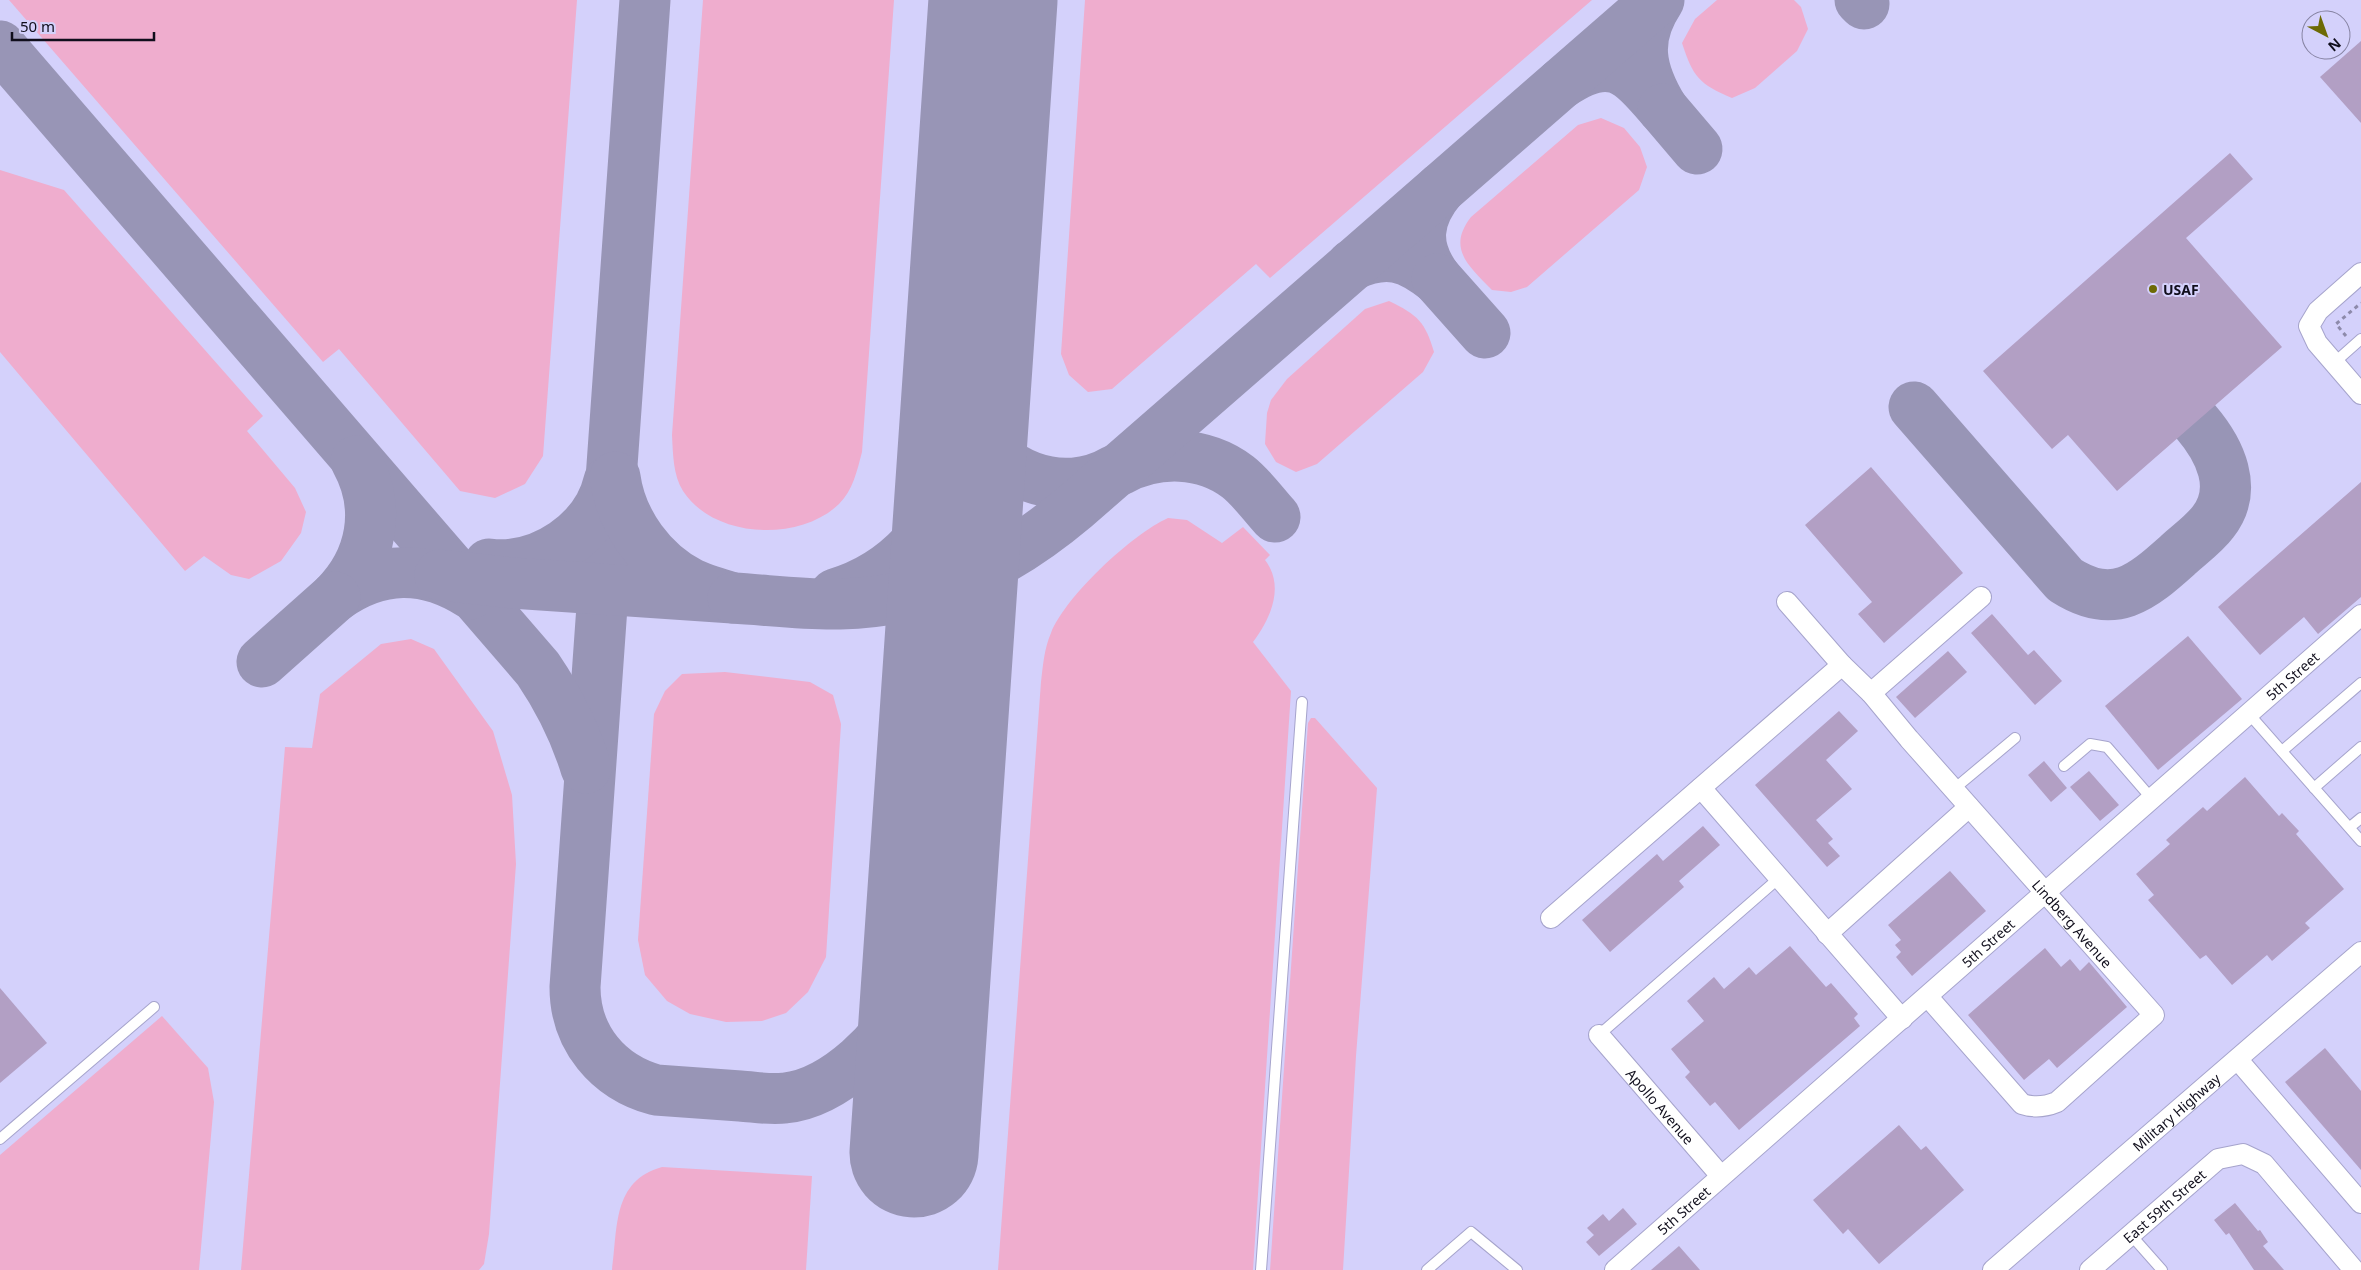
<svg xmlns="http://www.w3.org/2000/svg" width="2361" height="1270" viewBox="0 0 2361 1270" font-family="'Noto Sans',sans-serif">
	<rect width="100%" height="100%" fill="#d4d1fb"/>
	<g fill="#efadce">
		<polygon points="9,0 577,0 543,456 525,484 495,498 460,491 339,349 323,362"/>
		<path d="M703 0H894L862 452C857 471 853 490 839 504 800 542 714 539 683 491 673 475 673 454 672 435Z"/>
		<polygon points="1085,0 1592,0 1270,278 1256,264 1112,389 1088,392 1069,375 1061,354"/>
		<path d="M1717 0H1794L1801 7 1808 29 1797 51 1755 88 1732 98C1699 84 1693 77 1682 43L1695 19Z"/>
		<path d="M1601 118 1624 128 1640 147 1647 167 1639 190 1527 287 1511 292 1492 290C1470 267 1446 249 1471 217L1578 125Z"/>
		<polygon points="0,170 64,190 263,416 247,431 295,488 306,512 301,533 281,561 249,579 231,575 204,556 185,571 0,352"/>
		<path d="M1389 301C1418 315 1425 322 1434 352L1423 372 1317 464 1296 472 1276 462 1265 444 1267 413 1271 400 1287 379 1365 309Z"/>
		<path d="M1168 518 1187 520 1222 543 1243 527 1270 555 1265 560C1285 586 1271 618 1253 642L1291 691 1253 1270H998L1041 682C1043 666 1044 649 1051 633 1065 597 1132 534 1168 518Z"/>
		<polygon points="411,639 434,649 493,731 512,795 516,864 489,1234 484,1264 479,1270 241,1270 285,747 312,748 320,694 381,644"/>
		<polygon points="725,672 810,682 833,695 841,724 826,957 808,992 786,1013 762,1021 726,1022 690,1014 667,1001 645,975 638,940 654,714 665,691 682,674"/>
		<polygon points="1311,718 1315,718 1377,788 1356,1056 1343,1270 1270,1270 1308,723"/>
		<polygon points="162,1016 208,1068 214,1102 199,1270 0,1270 0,1155"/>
		<path d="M662 1167 812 1176 806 1270H612C618 1228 612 1181 662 1167Z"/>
	</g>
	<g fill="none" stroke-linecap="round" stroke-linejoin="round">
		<g stroke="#9895b6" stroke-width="51">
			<path d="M645 0 575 987C575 1038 608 1077 656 1090 684 1092 712 1094 740 1096 755 1097 770 1100 785 1098 835 1093 891 1038 910 994 921 969 925 943 929 917"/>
			<polyline points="1860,0 1864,4"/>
			<path d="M0 46 538 669C559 700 575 732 586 768"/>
			<path d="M1562 83C1613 50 1629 70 1663 109 1640 71 1633 39 1659 0"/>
			<polyline points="1663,109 1697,149"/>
			<path d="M1352 265C1387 249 1408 256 1437 279 1413 247 1416 218 1441 188"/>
			<polyline points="1437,279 1485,333"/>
			<path d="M1914 407 2065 580C2115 612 2142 587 2179 554 2190 544 2204 534 2213 522 2239 489 2220 450 2196 422"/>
			<path d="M356 461C382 508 372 560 335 597 380 565 425 565 471 594"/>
			<path d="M1120 470C1157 450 1204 451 1238 477 1252 488 1263 504 1275 517"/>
			<path d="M489 564C541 570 597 533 609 481"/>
			<path d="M440 575 512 583 733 598C719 594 705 590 692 584 652 564 621 522 615 477"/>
			<path d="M835 594C896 576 943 526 956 464 960 445 960 426 961 407 962 387 966 367 968 347 969 369 968 394 973 415 990 476 1063 501 1115 470"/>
			<path d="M733 598C768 600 805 605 840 604 932 602 1005 566 1075 507L1657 0"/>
			<polyline points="262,662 335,597"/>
		</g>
		<polyline stroke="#9895b6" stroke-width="129" points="914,1153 993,0"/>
	</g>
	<g fill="#b29fc4">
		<polygon points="2361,41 2361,123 2320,77"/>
		<polygon points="2230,153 2253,179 2186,238 2282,347 2117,491 2068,435 2052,449 1983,371"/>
		<polygon points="1871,467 1963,573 1884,643 1858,614 1872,602 1805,525"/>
		<polygon points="2361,482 2361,597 2318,634 2304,617 2260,655 2218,607"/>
		<polygon points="1992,614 2028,655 2034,650 2062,681 2035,705 1971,633"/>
		<polygon points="2188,636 2242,699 2158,770 2105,706"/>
		<polygon points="1948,651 1967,672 1915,718 1896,697"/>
		<polygon points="1839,711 1858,731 1826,760 1852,789 1816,820 1833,839 1828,843 1840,856 1827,867 1755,785"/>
		<polygon points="2044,761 2067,788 2051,802 2028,775"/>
		<polygon points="2089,771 2119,805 2100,821 2070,787"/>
		<polygon points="2245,777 2279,816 2282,813 2299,831 2296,834 2344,889 2305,923 2310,928 2272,961 2267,955 2232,985 2206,955 2200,959 2148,900 2154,895 2136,874 2170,844 2166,840 2203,807 2207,811"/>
		<polygon points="1703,826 1720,845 1679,881 1684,887 1610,952 1582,920 1657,854 1663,861"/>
		<polygon points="1950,871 1986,911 1912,976 1896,957 1901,952 1895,945 1901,940 1888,925"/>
		<polygon points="1790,946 1826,987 1831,983 1858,1014 1854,1018 1860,1026 1739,1130 1715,1102 1710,1106 1685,1077 1690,1072 1671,1049 1704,1021 1687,1001 1714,977 1724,989 1749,967 1756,975"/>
		<polygon points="2045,948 2061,967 2070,959 2080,971 2089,962 2127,1007 2057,1068 2049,1059 2024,1080 1968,1015"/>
		<polygon points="0,988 47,1043 0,1083"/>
		<polygon points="2325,1048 2361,1091 2361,1170 2285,1082"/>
		<polygon points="1899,1125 1921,1150 1926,1146 1964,1190 1879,1264 1848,1229 1843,1234 1813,1200"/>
		<polygon points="2235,1203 2258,1231 2260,1230 2268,1242 2263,1246 2284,1270 2254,1270 2229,1233 2226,1235 2214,1220"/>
		<polygon points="1623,1208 1637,1224 1599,1256 1586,1242 1594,1235 1587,1228 1603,1214 1609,1221"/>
		<polygon points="1679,1246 1700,1270 1651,1270"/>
	</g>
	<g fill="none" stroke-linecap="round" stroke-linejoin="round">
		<defs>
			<g id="service">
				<polyline points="2334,363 2361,339"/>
				<polyline points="2249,714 2361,841"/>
				<polyline points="2282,751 2361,683"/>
				<polyline points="2064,766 2090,744 2107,747 2152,799"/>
				<polyline points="2314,788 2361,747"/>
				<polyline points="1954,789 2015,738"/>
				<polyline points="2350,827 2361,818"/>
				<polyline points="1599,1035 1779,878"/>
				<polyline points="0,1139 154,1007"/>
				<polyline points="2131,1235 2162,1270"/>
				<polyline points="1261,1270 1302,702"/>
				<polyline points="1427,1270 1471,1232 1517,1270"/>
			</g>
			<g id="minor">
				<polyline points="2361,273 2318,311 2309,326 2317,343 2361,394"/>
				<path id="s1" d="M1787 602 1842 665 1871 693 1909 739 2154 1015 2057 1102C2045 1107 2034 1108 2022 1104L1928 997"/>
				<polyline points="1871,693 1981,597"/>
				<polyline points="1701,788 1902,1019"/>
				<polyline points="1551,918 1842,665"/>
				<polyline points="1827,934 1969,807"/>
				<path id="s2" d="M1599 1035 1721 1176"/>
				<polyline points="2238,1060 2361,1203"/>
				<path id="s3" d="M1615 1270 2361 615"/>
				<path id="s4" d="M1993 1270 2361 952"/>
				<path id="s5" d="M2090 1270 2218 1159 2243 1154 2264 1164 2354 1270"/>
			</g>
		</defs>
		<use href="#service" stroke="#a6a4cc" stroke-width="12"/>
		<use href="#minor" stroke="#a6a4cc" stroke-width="22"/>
		<polyline stroke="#8d8aaa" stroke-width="3" stroke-dasharray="4 4" stroke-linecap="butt" points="2346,336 2336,324 2361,303"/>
		<use href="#service" stroke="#fff" stroke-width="10"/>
		<use href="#minor" stroke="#fff" stroke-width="20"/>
	</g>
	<circle fill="#6d6a05" stroke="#d4d1fb" stroke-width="2" cx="2153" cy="289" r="5"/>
	<g text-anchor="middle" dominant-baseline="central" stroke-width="4" stroke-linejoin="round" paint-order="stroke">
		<g font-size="14" font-weight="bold" fill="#100e1c" stroke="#d4d1fb" text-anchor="start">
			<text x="2163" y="289">USAF</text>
		</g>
		<g font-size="14" fill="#100e1c" stroke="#d4d1fb">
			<text stroke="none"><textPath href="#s3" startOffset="901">5th Street</textPath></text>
			<text stroke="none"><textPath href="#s1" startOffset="430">Lindberg Avenue</textPath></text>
			<text stroke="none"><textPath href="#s3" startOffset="496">5th Street</textPath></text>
			<text stroke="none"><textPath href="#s2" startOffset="94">Apollo Avenue</textPath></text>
			<text stroke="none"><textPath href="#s4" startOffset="242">Military Highway</textPath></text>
			<text stroke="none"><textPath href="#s5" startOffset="98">East 59th Street</textPath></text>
			<text stroke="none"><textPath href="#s3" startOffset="91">5th Street</textPath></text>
		</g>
	</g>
	<g transform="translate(2326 35) rotate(139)"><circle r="24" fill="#d4d1fb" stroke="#8683a2"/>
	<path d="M0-4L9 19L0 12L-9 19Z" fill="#6d6a05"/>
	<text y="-8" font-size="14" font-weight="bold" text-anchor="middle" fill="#100e1c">N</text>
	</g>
	<path d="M12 32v8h142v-8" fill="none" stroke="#100e1c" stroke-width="2.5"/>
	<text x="20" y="32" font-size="15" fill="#100e1c" stroke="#d4d1fb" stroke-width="4" paint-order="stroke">50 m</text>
</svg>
